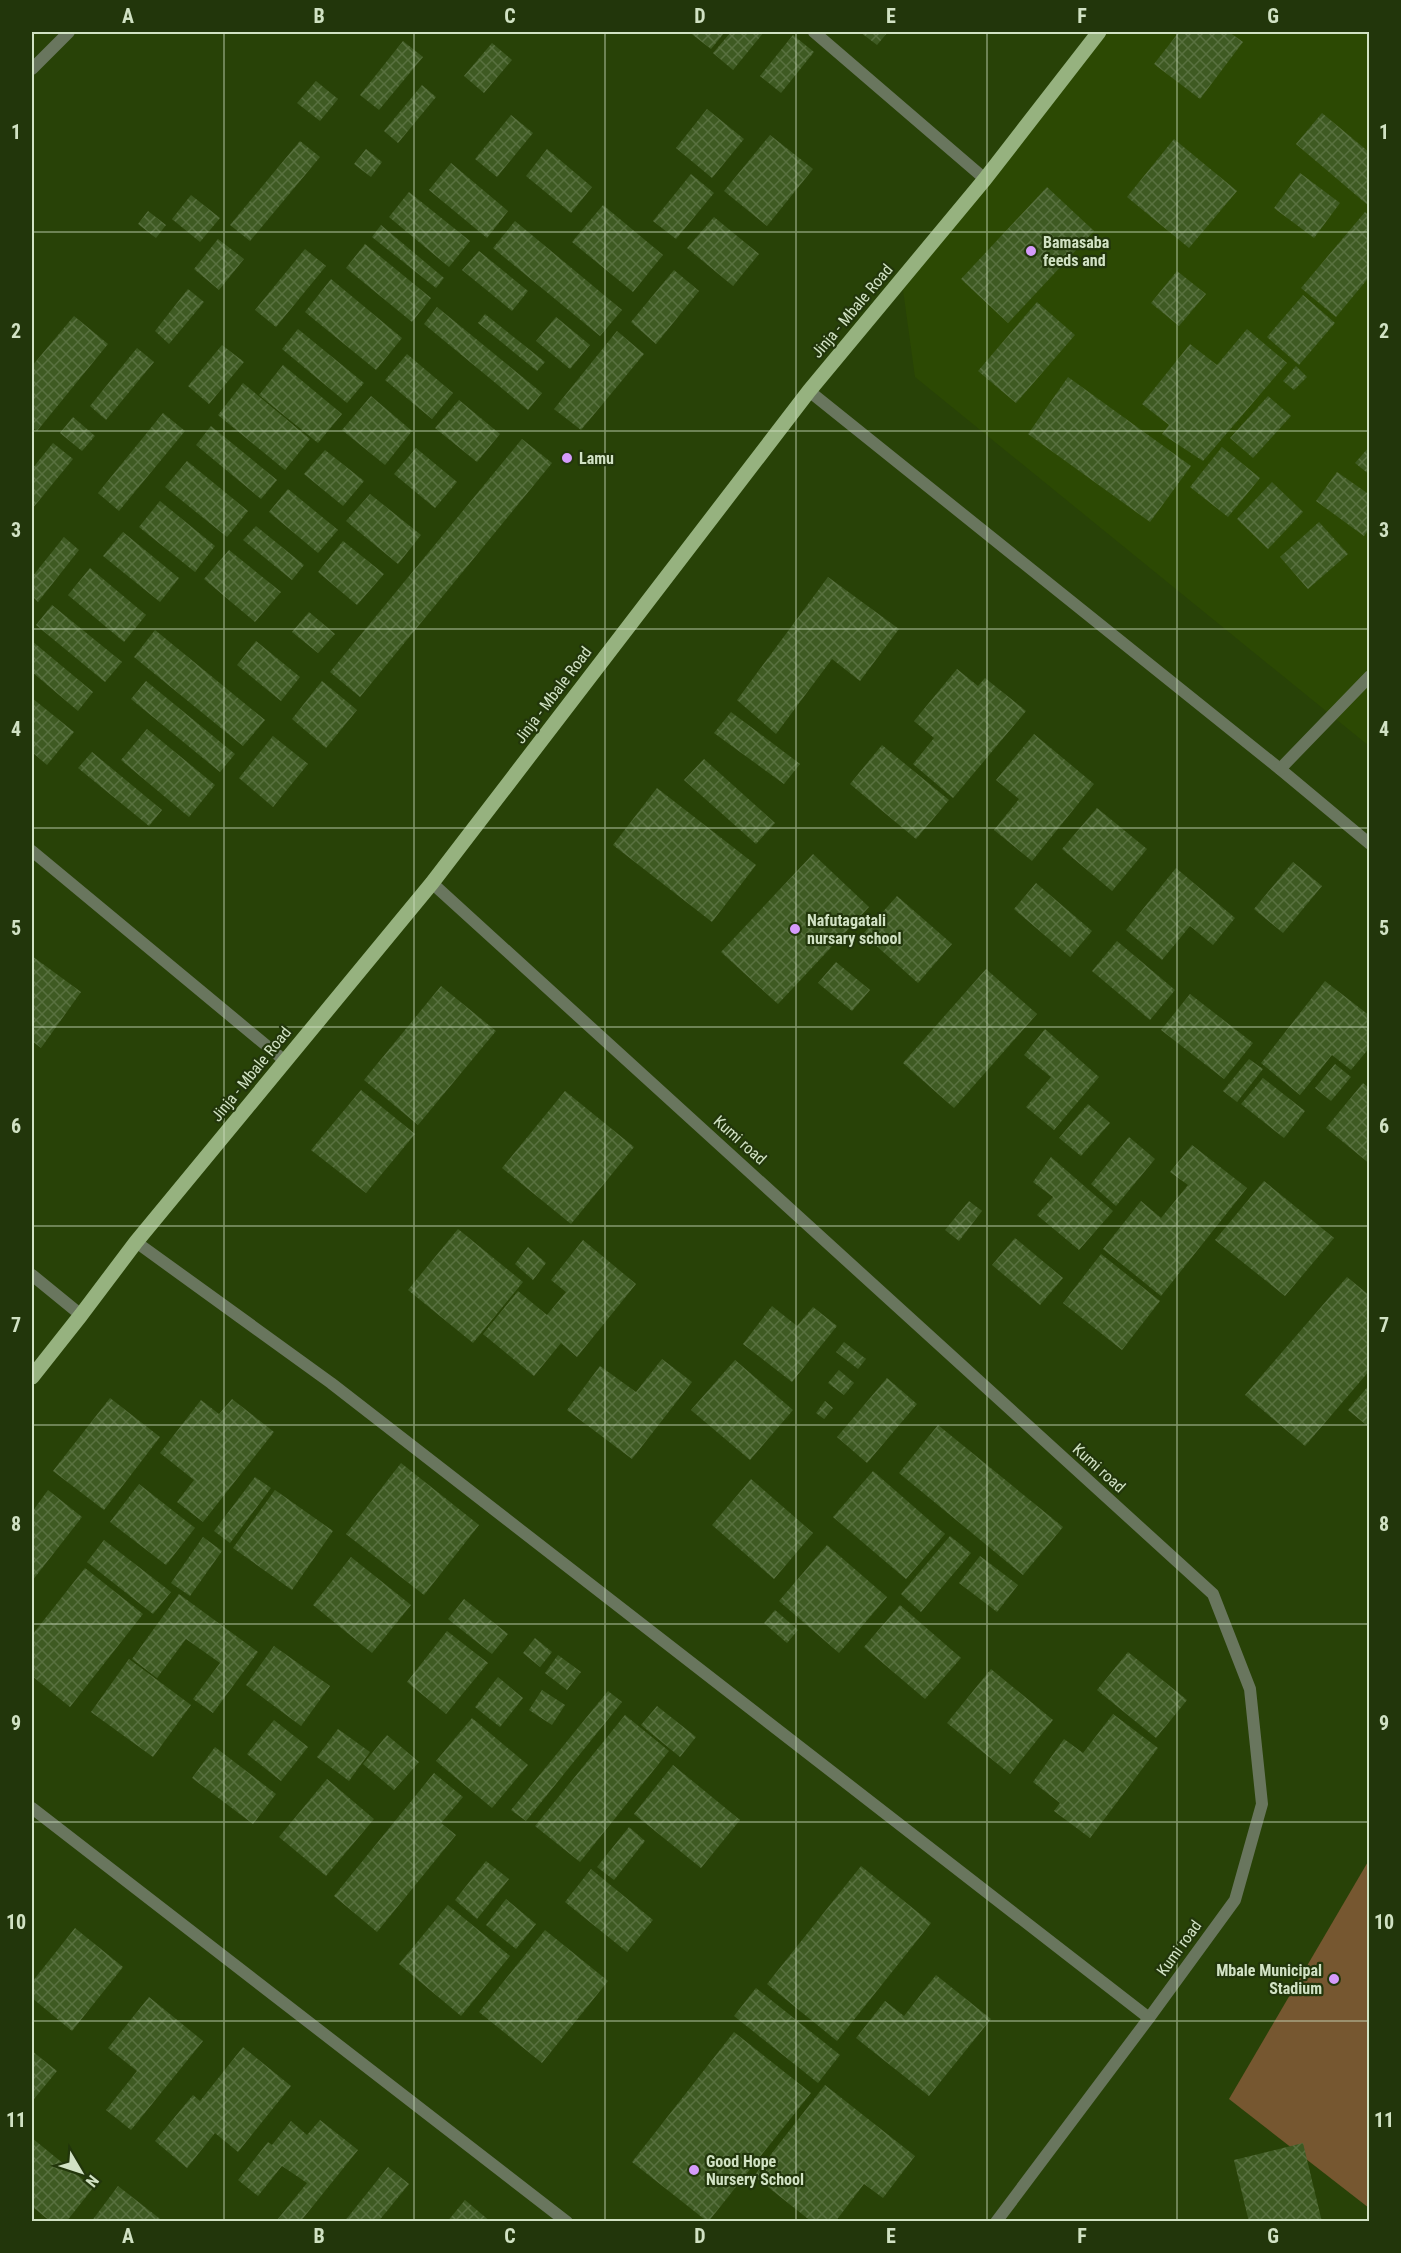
<svg xmlns="http://www.w3.org/2000/svg" width="1401" height="2253" viewBox="0 0 1401 2253" font-family="'Roboto Condensed',sans-serif">
	<defs>
		<pattern id="building-cross-hatch" width="8" height="8" patternUnits="userSpaceOnUse" patternTransform="scale(1.5)"><rect width="8" height="8" fill="#3e5a22"/><path d="M0 0l8 8M0 8l8-8" fill="none" stroke="#597140"/></pattern>
	</defs>
	<rect width="100%" height="100%" fill="#284207"/>
	<polygon fill="#2c4903" points="1108,32 1369,32 1369,746 915,377 903,290"/>
	<polygon fill="#765730" points="1369,1860 1369,2208 1229,2099"/>
	<g fill="url(#building-cross-hatch)">
		<polygon points="689,32 725,32 711,49"/>
		<polygon points="731,32 764,32 733,70 713,53"/>
		<polygon points="860,32 888,32 877,45"/>
		<polygon points="1179,32 1229,32 1243,42 1200,99 1154,64"/>
		<polygon points="793,35 814,52 781,93 760,76"/>
		<polygon points="403,41 423,57 379,110 360,95"/>
		<polygon points="492,43 512,60 484,93 464,76"/>
		<polygon points="316,81 338,99 320,121 297,103"/>
		<polygon points="422,85 436,97 398,143 384,131"/>
		<polygon points="707,109 744,139 712,178 676,148"/>
		<polygon points="1322,113 1370,153 1370,207 1296,144"/>
		<polygon points="511,115 533,133 497,177 475,159"/>
		<polygon points="770,135 813,169 767,226 724,191"/>
		<polygon points="1174,139 1237,191 1189,248 1127,197"/>
		<polygon points="300,141 320,157 250,241 230,225"/>
		<polygon points="366,149 382,162 371,177 354,164"/>
		<polygon points="547,149 592,187 571,213 526,176"/>
		<polygon points="451,163 508,211 487,238 429,190"/>
		<polygon points="1300,173 1340,203 1314,238 1274,208"/>
		<polygon points="691,174 714,193 676,239 653,221"/>
		<polygon points="1047,187 1094,231 1008,323 961,279"/>
		<polygon points="409,192 470,241 449,267 389,217"/>
		<polygon points="191,195 220,218 200,242 172,219"/>
		<polygon points="603,205 663,255 633,292 572,242"/>
		<polygon points="148,211 166,225 156,238 138,224"/>
		<polygon points="1365,212 1370,216 1370,276 1336,317 1301,288"/>
		<polygon points="714,217 759,254 733,286 687,248"/>
		<polygon points="515,221 622,310 600,336 493,248"/>
		<polygon points="381,225 444,278 436,288 372,237"/>
		<polygon points="218,239 244,259 219,290 194,269"/>
		<polygon points="365,244 431,298 412,322 346,268"/>
		<polygon points="305,249 326,266 276,327 255,310"/>
		<polygon points="479,251 528,291 512,311 462,270"/>
		<polygon points="674,270 699,291 656,344 631,322"/>
		<polygon points="1177,271 1206,294 1179,326 1151,303"/>
		<polygon points="331,279 402,338 376,370 305,312"/>
		<polygon points="188,289 204,302 169,344 155,331"/>
		<polygon points="1303,295 1335,323 1299,365 1267,337"/>
		<polygon points="1037,302 1075,335 1016,403 978,371"/>
		<polygon points="437,307 542,393 528,410 424,324"/>
		<polygon points="485,314 545,362 537,371 478,323"/>
		<polygon points="74,316 108,344 37,431 32,427 32,366"/>
		<polygon points="556,317 590,345 570,369 536,341"/>
		<polygon points="298,329 364,383 347,403 282,349"/>
		<polygon points="1247,329 1287,363 1203,461 1162,434 1169,425 1142,404 1190,344 1217,365"/>
		<polygon points="617,331 644,354 581,430 554,409"/>
		<polygon points="222,345 244,362 209,404 188,386"/>
		<polygon points="137,348 154,362 106,420 90,406"/>
		<polygon points="407,354 453,393 432,419 385,380"/>
		<polygon points="283,365 342,414 318,443 259,395"/>
		<polygon points="1296,366 1307,377 1294,390 1283,381"/>
		<polygon points="1068,377 1191,466 1150,522 1028,434"/>
		<polygon points="243,383 310,439 285,470 218,415"/>
		<polygon points="371,396 412,431 385,465 342,430"/>
		<polygon points="1268,396 1291,416 1253,458 1230,438"/>
		<polygon points="459,400 500,434 477,462 435,428"/>
		<polygon points="163,413 185,431 119,511 98,493"/>
		<polygon points="73,417 95,436 82,451 60,433"/>
		<polygon points="211,426 277,480 261,499 196,445"/>
		<polygon points="522,439 552,463 360,697 330,672"/>
		<polygon points="53,443 73,459 32,509 32,469"/>
		<polygon points="1370,446 1370,475 1355,463"/>
		<polygon points="1222,447 1260,478 1228,517 1190,487"/>
		<polygon points="416,448 457,482 435,508 394,474"/>
		<polygon points="325,450 364,481 343,506 304,474"/>
		<polygon points="187,461 248,511 227,537 165,487"/>
		<polygon points="1337,472 1370,495 1370,528 1364,536 1316,501"/>
		<polygon points="1272,482 1303,512 1268,549 1237,519"/>
		<polygon points="288,489 338,530 318,553 269,512"/>
		<polygon points="370,494 421,535 398,564 346,521"/>
		<polygon points="160,501 215,546 195,572 139,527"/>
		<polygon points="1319,522 1348,554 1308,589 1280,557"/>
		<polygon points="256,526 304,565 292,580 243,540"/>
		<polygon points="123,532 179,578 160,602 103,556"/>
		<polygon points="64,537 79,550 38,602 32,596 32,577"/>
		<polygon points="343,541 384,574 357,605 318,572"/>
		<polygon points="229,550 281,592 255,622 204,579"/>
		<polygon points="90,568 146,615 124,642 68,595"/>
		<polygon points="828,577 899,629 860,681 832,659 776,734 737,700"/>
		<polygon points="52,605 122,662 105,682 36,625"/>
		<polygon points="309,612 335,634 318,653 292,632"/>
		<polygon points="155,630 265,720 243,746 134,657"/>
		<polygon points="32,641 93,692 78,711 32,672"/>
		<polygon points="256,641 300,677 281,701 237,665"/>
		<polygon points="957,669 978,686 985,678 1026,711 953,798 913,764 934,738 914,721"/>
		<polygon points="146,681 235,754 220,772 131,699"/>
		<polygon points="322,681 357,710 326,748 292,719"/>
		<polygon points="32,698 74,732 47,765 32,752"/>
		<polygon points="731,712 800,764 784,784 714,733"/>
		<polygon points="147,729 215,785 189,817 121,760"/>
		<polygon points="1034,734 1094,784 1032,861 994,830 1019,799 996,780"/>
		<polygon points="273,736 308,764 273,807 239,778"/>
		<polygon points="882,745 949,800 916,839 850,784"/>
		<polygon points="92,752 162,810 149,826 78,768"/>
		<polygon points="704,759 775,823 756,844 684,780"/>
		<polygon points="657,788 756,865 712,922 613,845"/>
		<polygon points="1097,808 1147,849 1112,891 1062,849"/>
		<polygon points="813,854 869,907 778,1004 721,952"/>
		<polygon points="1293,862 1322,886 1283,933 1254,909"/>
		<polygon points="1176,868 1235,918 1213,945 1190,926 1162,960 1126,930"/>
		<polygon points="1036,883 1092,931 1070,957 1014,909"/>
		<polygon points="897,896 952,944 918,983 863,934"/>
		<polygon points="1117,941 1175,990 1150,1020 1092,971"/>
		<polygon points="32,956 81,992 41,1048 32,1041"/>
		<polygon points="836,962 870,990 852,1011 818,983"/>
		<polygon points="986,969 1037,1014 954,1108 903,1063"/>
		<polygon points="1325,981 1370,1016 1370,1047 1351,1070 1332,1055 1300,1095 1261,1063"/>
		<polygon points="441,986 496,1031 418,1125 364,1080"/>
		<polygon points="1190,994 1253,1043 1224,1079 1161,1030"/>
		<polygon points="1045,1029 1099,1077 1054,1130 1026,1107 1051,1077 1024,1055"/>
		<polygon points="1249,1059 1263,1069 1237,1102 1223,1091"/>
		<polygon points="1335,1064 1351,1077 1331,1101 1315,1088"/>
		<polygon points="1263,1078 1305,1111 1284,1138 1241,1104"/>
		<polygon points="1363,1083 1370,1089 1370,1164 1326,1128"/>
		<polygon points="361,1090 415,1134 366,1193 311,1150"/>
		<polygon points="565,1091 634,1147 571,1224 502,1168"/>
		<polygon points="1088,1104 1110,1123 1081,1156 1059,1138"/>
		<polygon points="1129,1137 1155,1159 1116,1206 1091,1184"/>
		<polygon points="1192,1145 1247,1188 1161,1296 1103,1249 1141,1201 1161,1218 1188,1185 1170,1172"/>
		<polygon points="1051,1157 1113,1211 1079,1250 1037,1215 1053,1197 1033,1182"/>
		<polygon points="1264,1181 1334,1238 1285,1296 1215,1240"/>
		<polygon points="969,1201 982,1211 959,1241 945,1230"/>
		<polygon points="458,1229 523,1282 473,1343 408,1290"/>
		<polygon points="1015,1238 1063,1278 1040,1305 992,1265"/>
		<polygon points="583,1240 636,1284 577,1357 561,1343 534,1376 483,1334 518,1291 547,1315 566,1292 551,1280"/>
		<polygon points="528,1247 546,1263 533,1280 515,1264"/>
		<polygon points="1101,1254 1160,1301 1122,1350 1063,1303"/>
		<polygon points="1347,1277 1370,1296 1370,1370 1305,1446 1245,1395"/>
		<polygon points="772,1306 797,1326 813,1307 837,1326 792,1382 743,1344"/>
		<polygon points="844,1342 866,1359 858,1369 836,1352"/>
		<polygon points="662,1359 692,1382 632,1459 567,1410 600,1366 636,1392"/>
		<polygon points="735,1360 793,1410 750,1460 691,1410"/>
		<polygon points="839,1370 854,1383 844,1395 828,1383"/>
		<polygon points="887,1378 917,1404 867,1463 837,1437"/>
		<polygon points="1370,1384 1370,1428 1348,1410"/>
		<polygon points="110,1398 160,1437 104,1510 53,1471"/>
		<polygon points="232,1399 274,1432 203,1522 177,1502 194,1480 160,1453 201,1400 219,1414"/>
		<polygon points="825,1401 833,1408 824,1419 816,1413"/>
		<polygon points="938,1425 1063,1527 1023,1575 899,1473"/>
		<polygon points="401,1463 479,1525 424,1595 346,1534"/>
		<polygon points="873,1471 945,1534 906,1579 833,1517"/>
		<polygon points="255,1477 271,1488 230,1543 214,1531"/>
		<polygon points="751,1479 813,1533 774,1579 712,1525"/>
		<polygon points="139,1484 195,1528 166,1565 110,1522"/>
		<polygon points="48,1490 82,1517 32,1581 32,1512"/>
		<polygon points="275,1490 333,1531 292,1590 233,1548"/>
		<polygon points="950,1536 971,1553 921,1612 901,1594"/>
		<polygon points="203,1537 222,1551 190,1596 171,1583"/>
		<polygon points="104,1540 171,1592 153,1614 87,1562"/>
		<polygon points="827,1545 887,1597 839,1653 779,1601"/>
		<polygon points="980,1556 1018,1585 997,1612 959,1583"/>
		<polygon points="351,1557 411,1605 372,1653 313,1605"/>
		<polygon points="85,1568 143,1614 70,1707 32,1676 32,1635"/>
		<polygon points="179,1594 258,1652 213,1713 193,1699 220,1663 186,1639 157,1678 132,1659"/>
		<polygon points="464,1599 508,1634 492,1654 448,1619"/>
		<polygon points="900,1605 961,1658 925,1699 864,1647"/>
		<polygon points="775,1610 798,1630 787,1643 764,1623"/>
		<polygon points="447,1631 488,1663 446,1714 407,1682"/>
		<polygon points="535,1638 552,1652 540,1667 523,1653"/>
		<polygon points="274,1646 330,1686 301,1726 246,1685"/>
		<polygon points="1128,1652 1187,1700 1156,1738 1097,1690"/>
		<polygon points="558,1655 581,1672 567,1690 545,1673"/>
		<polygon points="129,1659 191,1705 153,1757 91,1712"/>
		<polygon points="991,1669 1053,1720 1010,1774 947,1723"/>
		<polygon points="498,1677 523,1698 500,1727 475,1707"/>
		<polygon points="542,1690 565,1705 552,1725 529,1710"/>
		<polygon points="608,1691 622,1702 526,1821 511,1810"/>
		<polygon points="657,1706 696,1737 680,1757 641,1725"/>
		<polygon points="1113,1714 1158,1748 1090,1838 1054,1811 1060,1803 1033,1782 1064,1739 1083,1753"/>
		<polygon points="625,1715 669,1751 580,1862 535,1826"/>
		<polygon points="472,1718 528,1765 492,1808 436,1761"/>
		<polygon points="274,1720 308,1747 281,1781 247,1754"/>
		<polygon points="338,1729 370,1752 349,1781 317,1757"/>
		<polygon points="387,1735 419,1762 394,1790 363,1764"/>
		<polygon points="215,1747 276,1794 253,1824 192,1778"/>
		<polygon points="673,1765 740,1820 701,1868 634,1814"/>
		<polygon points="434,1773 463,1797 441,1823 456,1835 377,1932 334,1896"/>
		<polygon points="327,1779 374,1819 326,1876 279,1837"/>
		<polygon points="629,1827 645,1841 614,1880 597,1867"/>
		<polygon points="486,1861 509,1879 477,1919 455,1900"/>
		<polygon points="861,1866 931,1923 837,2041 767,1984"/>
		<polygon points="591,1869 653,1920 627,1952 565,1902"/>
		<polygon points="506,1899 536,1924 516,1949 486,1925"/>
		<polygon points="448,1905 510,1956 461,2016 399,1964"/>
		<polygon points="75,1928 123,1967 72,2031 32,1998 32,1982"/>
		<polygon points="545,1930 608,1981 542,2063 479,2012"/>
		<polygon points="936,1975 991,2019 929,2096 856,2038 885,2001 904,2016"/>
		<polygon points="756,1988 840,2055 818,2083 734,2016"/>
		<polygon points="149,1997 203,2041 131,2130 106,2110 137,2071 108,2048"/>
		<polygon points="734,2032 811,2093 708,2222 632,2162"/>
		<polygon points="243,2047 291,2086 238,2152 215,2133 187,2168 155,2141 193,2095 200,2101"/>
		<polygon points="32,2051 57,2071 34,2099 32,2097"/>
		<polygon points="825,2085 915,2156 883,2198 864,2184 835,2222 812,2222 754,2176"/>
		<polygon points="320,2120 358,2150 300,2222 279,2222 277,2220 307,2183 282,2166 258,2196 238,2180 268,2142 272,2145 291,2121 307,2135"/>
		<polygon points="32,2138 93,2188 66,2222 51,2222 34,2208 32,2211"/>
		<polygon points="1303,2143 1322,2222 1249,2222 1234,2160"/>
		<polygon points="388,2167 409,2184 378,2222 344,2222"/>
		<polygon points="118,2186 164,2222 91,2222"/>
		<polygon points="465,2200 491,2222 447,2222"/>
	</g>
	<g fill="none" stroke-linecap="round" stroke-linejoin="round">
		<g stroke="#69765e" stroke-width="12">
			<polyline points="814,32 985,179"/>
			<polyline points="32,69 69,32"/>
			<polyline points="809,391 1280,769 1370,844"/>
			<polyline points="1280,769 1370,676"/>
			<polyline points="32,851 285,1061"/>
			<polyline points="432,883 1213,1594 1250,1689 1262,1804 1235,1900 1149,2018 996,2222"/>
			<polyline points="136,1242 331,1383 1149,2018"/>
			<polyline points="32,1275 81,1315"/>
			<polyline points="32,1808 567,2222"/>
		</g>
		<polyline stroke="#96b27f" stroke-width="15" points="32,1377 81,1315 136,1242 432,883 809,391 985,179 1099,32"/>
	</g>
	<path fill="none" stroke="#d1e2c4" stroke-width="1.5" stroke-opacity="0.55" d="M224 32V2222M414 32V2222M605 32V2222M796 32V2222M987 32V2222M1177 32V2222M32 232H1370M32 431H1370M32 629H1370M32 828H1370M32 1027H1370M32 1226H1370M32 1425H1370M32 1624H1370M32 1822H1370M32 2021H1370"/>
	<g fill="#d59bfb" stroke="#22360b" stroke-width="2">
		<circle cx="1031" cy="251" r="6"/>
		<circle cx="567" cy="458" r="6"/>
		<circle cx="795" cy="929" r="6"/>
		<circle cx="1334" cy="1979" r="6"/>
		<circle cx="694" cy="2170" r="6"/>
	</g>
	<g text-anchor="middle" dominant-baseline="central" stroke-width="4.5" stroke-linejoin="round" paint-order="stroke">
		<g font-size="16" font-weight="bold" fill="#d1e2c4" stroke="#22360b" text-anchor="start">
			<text x="1043" y="242">Bamasaba<tspan x="1043" dy="18">feeds and</tspan></text>
			<text x="579" y="458">Lamu</text>
			<text x="807" y="920">Nafutagatali<tspan x="807" dy="18">nursary school</tspan></text>
			<text x="1322" y="1970" text-anchor="end">Mbale Municipal<tspan x="1322" dy="18">Stadium</tspan></text>
			<text x="706" y="2161">Good Hope<tspan x="706" dy="18">Nursery School</tspan></text>
		</g>
		<g font-size="16" fill="#d1e2c4" stroke="#22360b">
			<text transform="translate(852 311) rotate(-50)">Jinja - Mbale Road</text>
			<text transform="translate(553 695) rotate(-53)">Jinja - Mbale Road</text>
			<text transform="translate(251 1074) rotate(-51)">Jinja - Mbale Road</text>
			<text transform="translate(740 1140) rotate(42)">Kumi road</text>
			<text transform="translate(1099 1468) rotate(42)">Kumi road</text>
			<text transform="translate(1179 1948) rotate(-54)">Kumi road</text>
		</g>
	</g>
	<rect width="1401" height="2253" fill="none" stroke="#22360b" stroke-width="66"/>
	<g transform="translate(81 2172) rotate(129)" stroke="#22360b" stroke-width="4.5" paint-order="stroke">
	<path d="M0-4.5L10 22L0 15L-10 22Z" fill="#d1e2c4"/>
	<text y="-9" font-size="16" font-weight="bold" text-anchor="middle" fill="#d1e2c4">N</text>
	</g>
	<rect x="33" y="33" width="1335" height="2187" fill="none" stroke="#d1e2c4" stroke-width="2"/>
	<g font-size="20" text-anchor="middle" font-weight="bold" fill="#d1e2c4">
		<text x="128" y="23">A</text>
		<text x="319" y="23">B</text>
		<text x="510" y="23">C</text>
		<text x="700" y="23">D</text>
		<text x="891" y="23">E</text>
		<text x="1082" y="23">F</text>
		<text x="1273" y="23">G</text>
		<text x="16" y="139">1</text>
		<text x="1384" y="139">1</text>
		<text x="16" y="338">2</text>
		<text x="1384" y="338">2</text>
		<text x="16" y="537">3</text>
		<text x="1384" y="537">3</text>
		<text x="16" y="736">4</text>
		<text x="1384" y="736">4</text>
		<text x="16" y="935">5</text>
		<text x="1384" y="935">5</text>
		<text x="16" y="1133">6</text>
		<text x="1384" y="1133">6</text>
		<text x="16" y="1332">7</text>
		<text x="1384" y="1332">7</text>
		<text x="16" y="1531">8</text>
		<text x="1384" y="1531">8</text>
		<text x="16" y="1730">9</text>
		<text x="1384" y="1730">9</text>
		<text x="16" y="1929">10</text>
		<text x="1384" y="1929">10</text>
		<text x="16" y="2127">11</text>
		<text x="1384" y="2127">11</text>
		<text x="128" y="2243">A</text>
		<text x="319" y="2243">B</text>
		<text x="510" y="2243">C</text>
		<text x="700" y="2243">D</text>
		<text x="891" y="2243">E</text>
		<text x="1082" y="2243">F</text>
		<text x="1273" y="2243">G</text>
	</g>
</svg>
